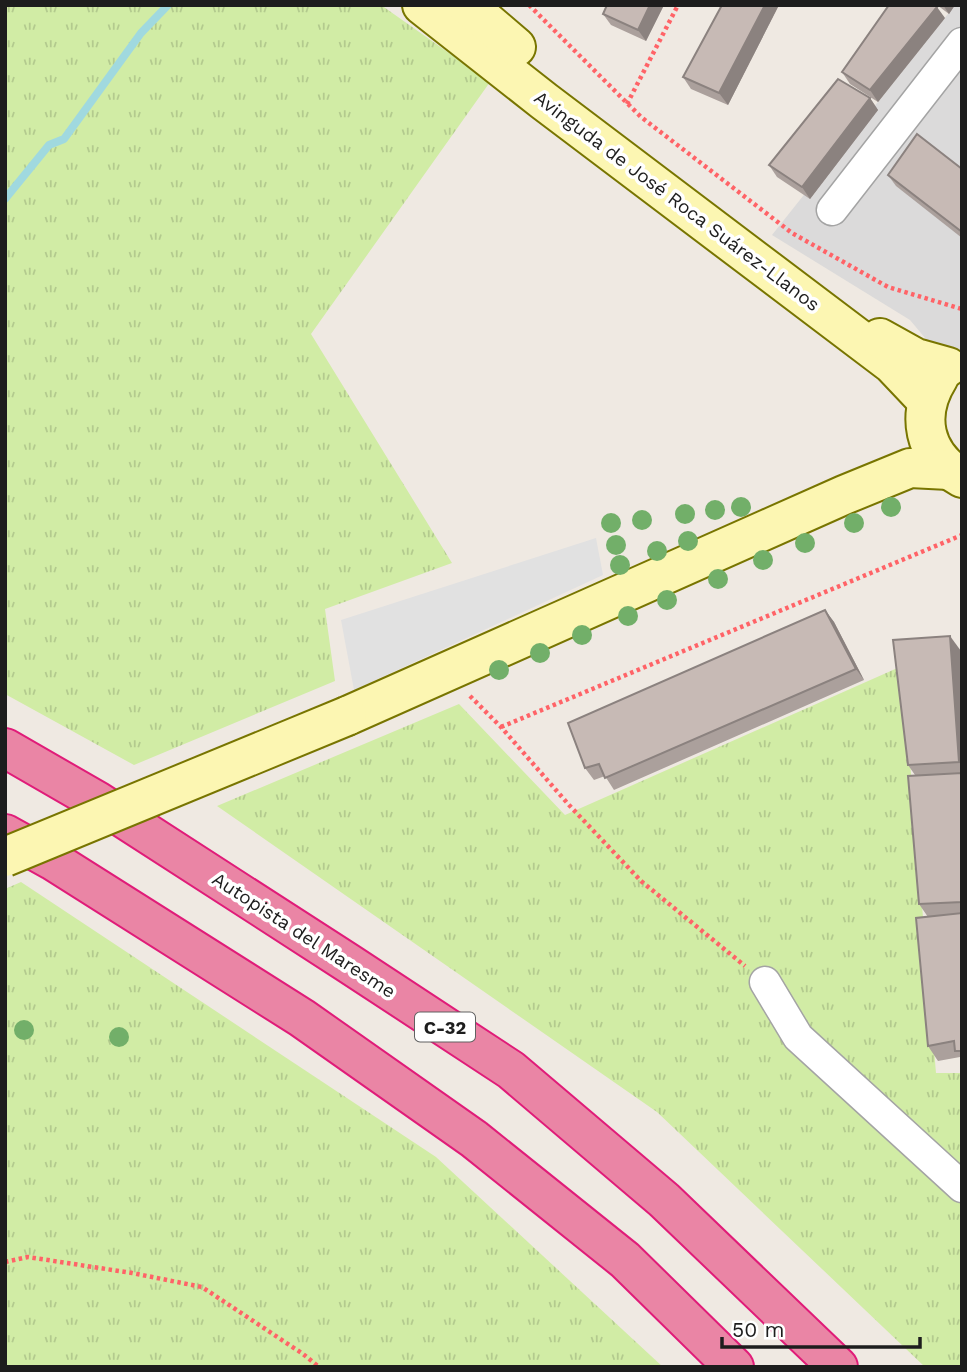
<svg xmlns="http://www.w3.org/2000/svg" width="967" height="1372" viewBox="0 0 967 1372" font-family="'Work Sans',sans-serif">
	<defs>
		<pattern id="grass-tufts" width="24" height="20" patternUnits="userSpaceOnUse" patternTransform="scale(1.75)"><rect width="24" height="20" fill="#d1eca5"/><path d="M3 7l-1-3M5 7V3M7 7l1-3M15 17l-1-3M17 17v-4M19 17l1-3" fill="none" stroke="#b3ca8e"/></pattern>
	</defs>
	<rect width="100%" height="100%" fill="#efe9e2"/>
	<polygon fill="#dbdada" points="955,5 962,5 962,382 910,320 772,235"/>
	<g fill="url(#grass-tufts)">
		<polygon points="5,5 381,5 490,82 311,334 452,563 325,609 335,681 134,765 5,694"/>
		<polygon points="902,666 936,1073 962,1073 962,1367 925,1367 657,1112 217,806 459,704 565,815"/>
		<polygon points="21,882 436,1157 663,1367 5,1367 5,889"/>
	</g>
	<polygon fill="#e1e1e1" points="596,538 603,575 354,690 341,620"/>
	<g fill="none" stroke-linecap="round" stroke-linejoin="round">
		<polyline stroke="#a0d9df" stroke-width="8" points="5,199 49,145 64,139 141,33 168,5"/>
		<defs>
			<g id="street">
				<polyline points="832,210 962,43"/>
				<polyline points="765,982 798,1037 962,1187"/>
			</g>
			<g id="secondary">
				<polyline points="422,5 544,101 892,364 927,401"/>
				<polyline points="467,5 516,47"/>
				<polyline points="880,338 916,358 948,367"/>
				<path d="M939 377C915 415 923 455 962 478"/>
				<polyline points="347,716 844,495 910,468 949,470"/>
			</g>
			<g id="highway">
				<polyline points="5,748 97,801 348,963 511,1070 664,1200 838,1367"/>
				<polyline points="5,834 52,860 302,1018 474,1139 625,1260 734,1367"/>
			</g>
		</defs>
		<use href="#street" stroke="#a4a4a4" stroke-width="33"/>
		<use href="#secondary" stroke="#787500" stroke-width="42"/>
		<use href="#highway" stroke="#e01c79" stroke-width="42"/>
		<g stroke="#ff6367" stroke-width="4.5" stroke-dasharray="3.5 3.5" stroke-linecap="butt">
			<polyline points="529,5 641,117 792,233 888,287 962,309"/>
			<polyline points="627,104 678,5"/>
			<polyline points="470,696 501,727 569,805 641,881 745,966"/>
			<polyline points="501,727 962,535"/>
			<polyline points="5,1262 28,1257 132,1273 202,1287 303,1354 319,1367"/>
		</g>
		<use href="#street" stroke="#fff" stroke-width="30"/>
		<use href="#secondary" stroke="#fcf6b2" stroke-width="38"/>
		<use href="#highway" stroke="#ea85a5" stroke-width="38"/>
		<defs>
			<polyline id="secondary-bridge" points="5,857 347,716"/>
		</defs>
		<use href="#secondary-bridge" stroke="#787500" stroke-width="42" stroke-linecap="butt"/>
		<use href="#secondary-bridge" stroke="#fcf6b2" stroke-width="38"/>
	</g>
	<g fill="#72af69">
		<circle cx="741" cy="507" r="10"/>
		<circle cx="891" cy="507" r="10"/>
		<circle cx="715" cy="510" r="10"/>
		<circle cx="685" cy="514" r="10"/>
		<circle cx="642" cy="520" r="10"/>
		<circle cx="611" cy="523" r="10"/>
		<circle cx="854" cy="523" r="10"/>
		<circle cx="688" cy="541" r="10"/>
		<circle cx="805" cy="543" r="10"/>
		<circle cx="616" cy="545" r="10"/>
		<circle cx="657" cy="551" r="10"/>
		<circle cx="763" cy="560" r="10"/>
		<circle cx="620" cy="565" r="10"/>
		<circle cx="718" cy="579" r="10"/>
		<circle cx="667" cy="600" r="10"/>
		<circle cx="628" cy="616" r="10"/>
		<circle cx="582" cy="635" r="10"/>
		<circle cx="540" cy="653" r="10"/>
		<circle cx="499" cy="670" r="10"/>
		<circle cx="24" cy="1030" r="10"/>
		<circle cx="119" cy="1037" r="10"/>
	</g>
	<g fill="#aba09c">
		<polygon points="607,5 664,5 646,41 611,25 603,14"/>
		<polygon points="722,5 779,5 728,105 691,89 683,77"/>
		<polygon points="937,5 955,5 949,14"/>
		<polygon points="945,18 878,102 850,84 842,72"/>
		<polygon points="870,98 878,110 810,199 777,177 769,165"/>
		<polygon points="962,169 962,238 896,186 888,175"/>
		<polygon points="825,610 834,622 864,680 614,790 605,776 594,780 585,768"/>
		<polygon points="961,651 962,1061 960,1057 938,1061 928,1046 928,917 919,904 915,775 908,765"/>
	</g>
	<g fill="#8b827f">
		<polygon points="650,5 664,5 646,41 638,30"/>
		<polygon points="765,5 779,5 728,105 719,93"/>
		<polygon points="943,5 955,5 949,14"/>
		<polygon points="937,7 945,18 878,102 870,90"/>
		<polygon points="870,98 878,110 810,199 802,187"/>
		<polygon points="825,610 834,622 864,680 856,669"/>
		<polygon points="950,636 961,651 962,766 959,762"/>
	</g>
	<g fill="#c7bab5" stroke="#8b827f" stroke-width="2">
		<polygon points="607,5 650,5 638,30 603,14"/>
		<polygon points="722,5 765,5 719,93 683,77"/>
		<polygon points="889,5 935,5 937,7 870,90 842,72"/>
		<polygon points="838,79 870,98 802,187 769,165"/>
		<polygon points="917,134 962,169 962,232 888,175"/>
		<polygon points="825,610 856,669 605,778 599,764 585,768 568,723"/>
		<polygon points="950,636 959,762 908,765 893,640"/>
		<polygon points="962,773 962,902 919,904 908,776"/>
		<polygon points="962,913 962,1051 955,1051 954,1041 928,1046 916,918"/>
	</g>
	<g text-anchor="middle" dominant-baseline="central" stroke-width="7" stroke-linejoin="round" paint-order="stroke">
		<rect fill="#fff" stroke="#616161" stroke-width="2" x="415" y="1012.5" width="60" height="29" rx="5"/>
		<g font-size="18" font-weight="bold" fill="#1d1d1d">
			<text x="445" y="1027">C-32</text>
		</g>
		<g font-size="19" fill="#1d1d1d" stroke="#fff">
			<text transform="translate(677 201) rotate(37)">Avinguda de José Roca Suárez-Llanos</text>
			<text transform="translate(304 935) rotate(33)">Autopista del Maresme</text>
		</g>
	</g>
	<rect width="967" height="1372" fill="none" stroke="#1d1d1d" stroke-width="14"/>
	<path d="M722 1337v10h198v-10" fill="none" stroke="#1d1d1d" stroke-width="3.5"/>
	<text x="732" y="1337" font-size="21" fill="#1d1d1d" stroke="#ffffff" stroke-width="5" paint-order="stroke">50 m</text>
</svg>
